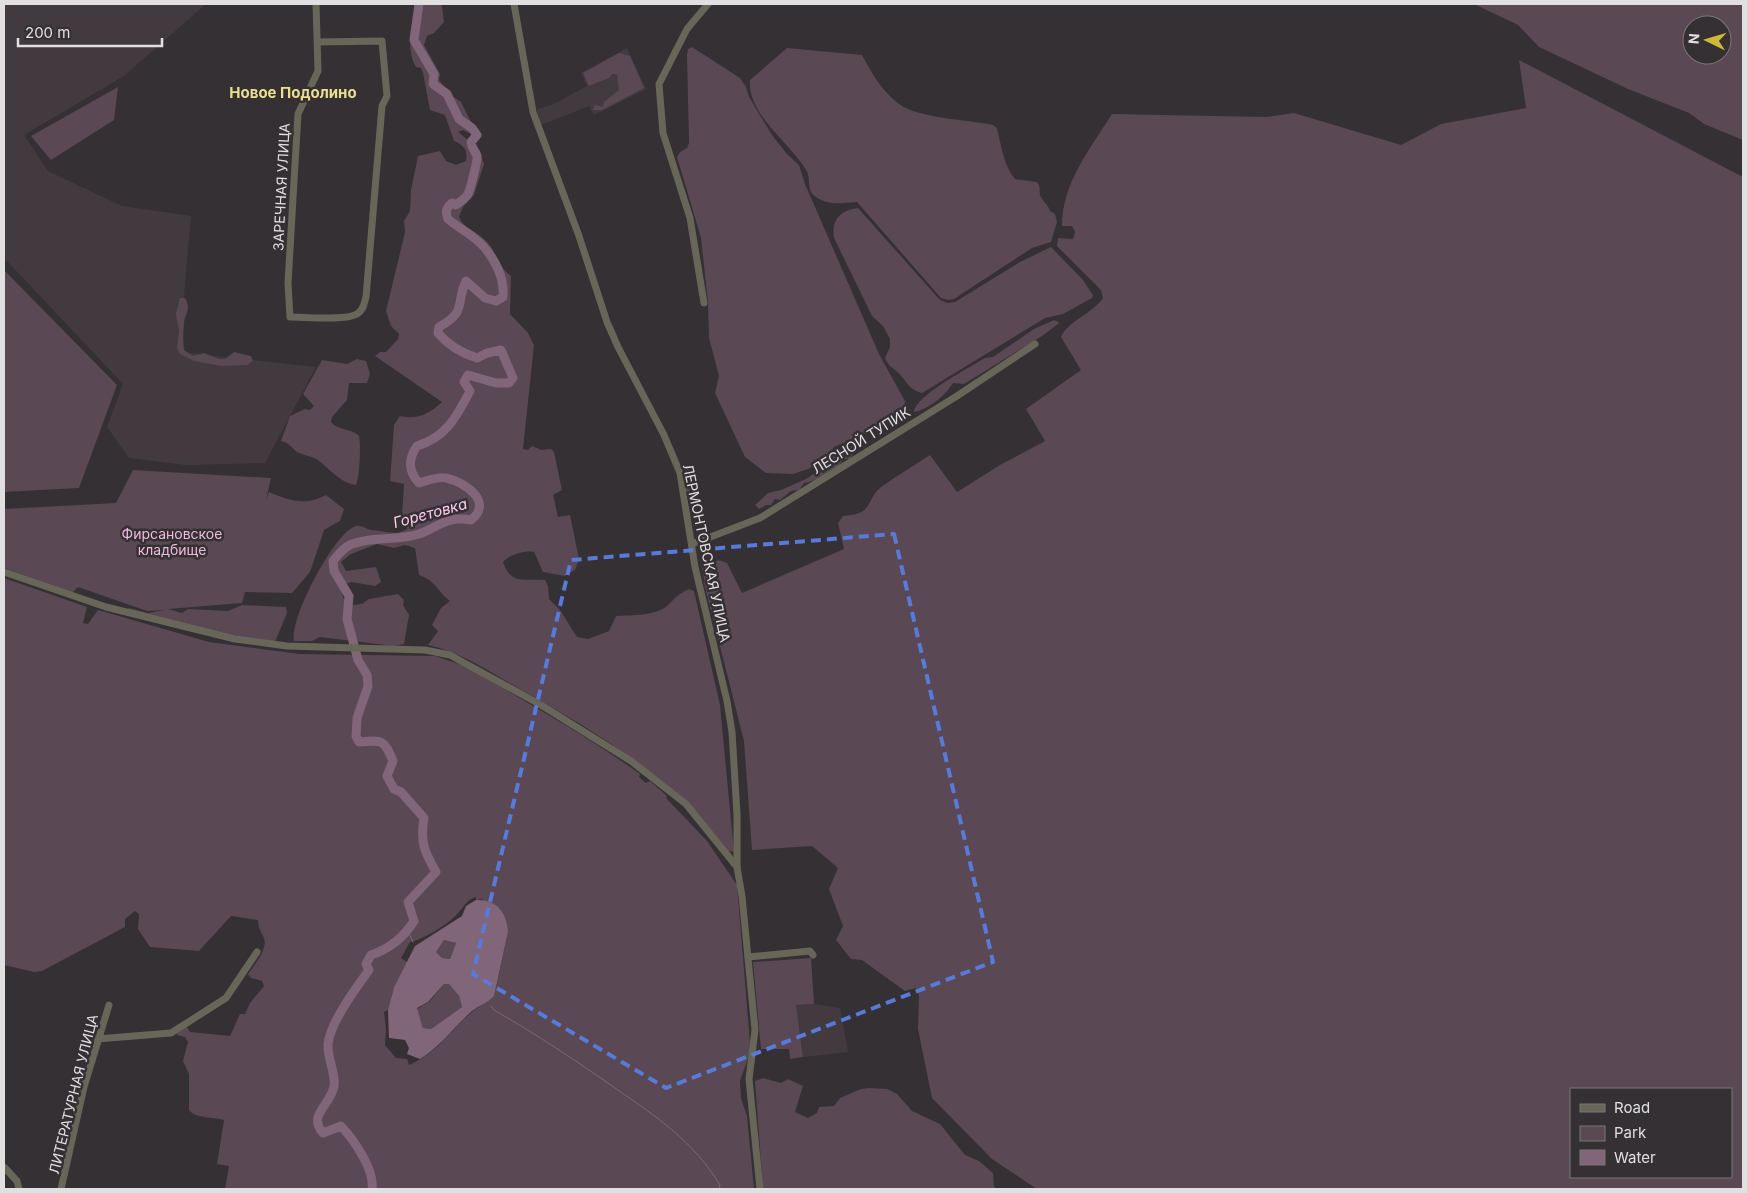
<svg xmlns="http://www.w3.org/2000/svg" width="1747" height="1193" viewBox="0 0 1747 1193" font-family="Inter,sans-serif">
	<rect width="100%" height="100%" fill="#343033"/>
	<g fill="#433a40">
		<polygon points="4,4 206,4 124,76 24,135 48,171 122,206 191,216 179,352 316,367 265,463 185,465 129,458 107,427 123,384 6,260 4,260"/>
		<polygon points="627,48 646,89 594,115 589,106 541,125 537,109 554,104 587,86 581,73"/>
		<polygon points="814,1004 840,1008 848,1052 803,1057 796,1005"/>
	</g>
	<g fill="#5a4854" fill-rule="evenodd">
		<path d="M417 4H441L442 6 444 22 434 33 427 36 424 45 440 74 439 80 452 96 461 102 475 130 473 135 463 130 458 132 479 149 484 164 474 195 463 207 459 217C463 228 477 232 485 240 498 252 495 264 511 276L510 314 528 333 534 345 523 449 528 450 532 446 541 450 551 449 554 452 562 490 553 495 558 517 570 515 579 559 575 570 565 576 543 572 534 552C525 550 509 555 503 562 511 586 525 578 545 580L548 586 549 599 560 610 577 637 588 639 609 631 616 616C631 615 655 616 667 606 677 597 675 596 689 589L694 591 720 705 734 852 728 851C670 776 601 735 520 689 490 672 461 652 428 645L438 631 432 625 441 608 450 601C437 591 436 581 419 575L415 548 405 545 394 548 377 544 351 554 341 562 346 571 376 567 381 582 375 586 351 582 340 587 346 606 362 604 369 599 398 594 404 600 403 605 409 615 404 644 393 646 320 637 312 641H294C289 620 334 532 356 526 362 525 366 529 371 530 384 530 395 537 407 529V521L402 516 404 484 390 481 394 425 400 416C417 420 429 414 442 402L375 356 380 352H386L398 339 399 334 391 326 386 311 405 232 404 221 410 211 411 190 418 156 440 151 446 161 456 165 466 161C468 150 464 145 454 141L445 115 430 110 423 73 421 68 416 67C409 56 409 36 412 23 413 16 416 11 417 4Z"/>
		<path d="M1474 4H1743V140L1704 124 1689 113 1628 89 1539 47 1518 25ZM1692 25H1722V55H1692Z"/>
		<polygon points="692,47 740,78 746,87 749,97 772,135 787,154 799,165 805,184 879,354 905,401 905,409 886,425 834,447 824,459 808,469 793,474 766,473 745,457 715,393 719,376 709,338 708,302 701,238 677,157 680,152 687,148 689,143 687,55 688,49"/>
		<path d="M787 48 862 55C872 74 882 91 899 104 917 118 970 120 993 125L997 128C1001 145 1004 166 1015 179L1037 182C1041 187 1039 189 1040 195 1042 201 1048 204 1050 211L1055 214 1057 222 1051 242 1032 248 954 299 948 300 941 298 857 202C842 203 829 206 816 197 805 190 812 179 806 170 790 143 747 114 750 80Z"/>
		<polygon points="619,53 630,56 644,88 602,110 593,110 595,105 603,107 604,102 619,90 617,74 612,74 609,78 589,86 583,73"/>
		<path d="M1519 60 1743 177V1189H1037L992 1159 932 1098 918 1029 919 995 916 988 905 991 862 960 851 959 836 940 843 926 829 889 838 868 812 846 752 850 744 741 705 587 702 566 719 560 727 563 742 593 844 549 838 523 843 516C875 514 865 500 881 487 896 476 914 466 930 455L957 492 1000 465 1045 441 1026 409 1081 370 1061 337C1069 320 1092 314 1103 298L1101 290 1057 246 1058 238 1073 239 1075 232 1072 226H1062C1062 183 1090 149 1112 114L1267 117 1294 113 1401 145 1441 124 1526 108ZM1571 1089H1731V1177H1571Z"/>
		<polygon points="118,87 114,120 51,160 31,136"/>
		<path d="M858 208 940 300 947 303 955 302 1020 262 1051 247 1083 280 1093 295 1092 298 1063 314 1045 318 922 393C906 389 906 378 895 370 890 366 888 365 885 358L890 347V339L883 326 872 316 834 238C831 220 840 210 858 208Z"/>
		<polygon points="4,270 117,385 79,488 4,492"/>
		<path d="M180 298H185C192 309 184 315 184 325 183 333 183 342 184 350L193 356 204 353 219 359H225L234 352 251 356 253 361 247 365 221 366 194 361 180 354 177 348 179 331 176 314Z"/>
		<path d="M1054 320 1059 322 1058 324 1042 336 964 384 953 383C946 395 928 410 914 412 916 395 969 368 985 358L993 357 1034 329Z"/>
		<path d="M357 359 366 361 370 374 367 383H349L347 400 332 417 331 422C338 431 352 428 359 436 361 447 360 475 356 485 338 482 330 468 316 459 310 456 303 455 297 452 291 447 289 443 281 441L290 416 305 409 310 410 314 406 303 394 322 360 347 364Z"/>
		<path d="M861 443H863L855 450 850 459H843L839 466C825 471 819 481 804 483L799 490 791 491 780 500 775 499 771 505H766L759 509 755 505 768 493 781 490 806 479 822 468 839 451Z"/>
		<path d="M133 470 271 478 266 500 269 492C290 501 305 506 326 495L344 509 340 521 324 530 310 572 292 593 245 592 242 603 168 609 182 613 188 609 228 611 242 605 286 607 287 613 275 642 254 640 127 610 129 608 148 613 164 610 147 611 78 587 72 593 4 568V509L116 503Z"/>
		<polygon points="687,477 691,480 699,501 692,509 684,482"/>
		<path d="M4 578 87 607 83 623 88 624 98 610 209 642 300 654 435 656 465 666C524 701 585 734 640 774L639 777 646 783 650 781 667 796 666 798 707 841 737 885 750 1043 749 1056 740 1081 741 1098 747 1116 754 1189H225L229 1166 217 1164 224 1120C214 1117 196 1119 189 1110V1074L183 1061 188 1042 185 1037 177 1035 178 1032 187 1027 190 1032 230 1036 240 1014H245L250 1003 264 986 262 981 251 978 248 974C254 965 268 950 264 938 261 931 258 929 258 920L231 916 199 951 150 947 138 929 139 914 135 911 125 919V927L42 971 34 972 4 965ZM476 897V900L482 899 508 932 494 996C488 1003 480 1005 472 1012 448 1032 440 1051 409 1065L407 1059 396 1058 385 1045 386 1029 384 1012 388 1010 394 987 407 962 401 958 410 942C423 940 450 923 458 913 465 906 466 900 476 897Z"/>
		<polygon points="444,940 456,943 450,959 442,958 436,952"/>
		<polygon points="811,958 814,1004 796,1005 803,1057 790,1059 789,1049 761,1049 753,962"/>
		<polygon points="444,984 449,984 459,996 462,1007 431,1029 423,1028 417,1009 429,1002"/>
		<polygon points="763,1078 781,1083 788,1079 803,1086 795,1112 808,1118 817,1113 819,1107 834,1106 840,1098 861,1089 869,1088 887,1089 897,1094 912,1111 940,1124 965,1155 979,1161 993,1173 994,1187 998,1189 763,1189 755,1081"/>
	</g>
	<path fill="#816578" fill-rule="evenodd" d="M476 900C497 899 507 913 508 932L494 996C488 1003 480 1005 472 1011 454 1027 441 1046 420 1059L407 1054 409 1048 405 1040 389 1038 388 1010 394 987 415 946 462 916 466 906ZM444 940 456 943 450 959 442 958 436 952ZM444 984H449L459 996 462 1007 431 1029 423 1028 417 1008 428 1002Z"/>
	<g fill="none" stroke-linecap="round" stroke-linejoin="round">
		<g stroke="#816578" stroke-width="1">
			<polyline points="408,931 413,942"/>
			<path d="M491 1006 494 1010C536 1034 575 1060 615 1088 657 1117 693 1141 720 1185L719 1189"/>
		</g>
		<path stroke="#816578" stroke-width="9" d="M372 1189C375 1170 354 1140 341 1126L323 1133C307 1115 331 1105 334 1086 336 1073 327 1058 328 1044 330 1023 356 988 369 970L366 964 371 955C389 949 404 937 414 921L408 902 436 872C424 851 420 842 424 818L401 792 394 789 387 776 393 761C384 739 382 740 359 742L356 736 357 718 368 686 367 675 358 660 347 619 349 596 334 571 333 561C338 555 343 548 350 545 371 536 398 541 419 534 440 526 446 516 471 520 494 502 465 482 446 478 438 476 427 481 419 483 408 471 408 459 417 446 446 437 456 418 470 391L464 382 468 375 496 383H509L513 378 501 350 487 353 477 358C461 353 449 346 438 333L439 327C468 311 455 304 466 281L485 298 496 301 503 297C505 279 495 259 483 246 474 235 458 228 448 219 445 212 446 208 452 203L456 205C460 202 466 198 468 194 470 190 478 160 477 156 475 151 472 149 471 142L477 135 472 128 459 119 447 94 433 84 434 74 414 40 419 4"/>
		<g stroke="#686659" stroke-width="7">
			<path d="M316 4 318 71 298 114 288 283 290 317C305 317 345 321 357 314 364 310 364 303 366 297L382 106 387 96 382 41 319 42"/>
			<polyline points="514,4 533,112 579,236 607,322 618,347 664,435 680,473 695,567 727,701 732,732 737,814 737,867 742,896 755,1030 749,1079 760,1189"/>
			<polyline points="704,303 690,218 663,133 659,84 687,29 708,4"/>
			<polyline points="692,544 760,518 957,396 1035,344"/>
			<polyline points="4,572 106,607 235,639 287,646 425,650 450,655 541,705 631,761 686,804 737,867"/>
			<polyline points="748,957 810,951 813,955"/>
			<polyline points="97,1039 171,1033 226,998 257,952"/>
			<polyline points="4,1167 17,1181 19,1189"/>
			<polyline points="61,1189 84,1087 109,1005"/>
		</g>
	</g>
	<path fill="none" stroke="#587ada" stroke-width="4" stroke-dasharray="10 6" stroke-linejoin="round" d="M894 534 993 962 666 1088 473 974 571 560Z"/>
	<g text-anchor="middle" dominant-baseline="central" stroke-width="5" stroke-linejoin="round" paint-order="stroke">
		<g font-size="14" fill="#e1dfe0" stroke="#343033">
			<text transform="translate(281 187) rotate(-87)">ЗАРЕЧНАЯ УЛИЦА</text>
			<text transform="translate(861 440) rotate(-32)">ЛЕСНОЙ ТУПИК</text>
			<text transform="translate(707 553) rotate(78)">ЛЕРМОНТОВСКАЯ УЛИЦА</text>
			<text transform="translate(73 1094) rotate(-76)">ЛИТЕРАТУРНАЯ УЛИЦА</text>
		</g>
		<g font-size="14" fill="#efbbdf" stroke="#343033">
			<text x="172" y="533">Фирсановское<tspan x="172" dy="16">кладбище</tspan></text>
		</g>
		<g font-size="15" font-weight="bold" fill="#ecde8f" stroke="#343033">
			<text x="293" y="92">Новое Подолино</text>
		</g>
		<g font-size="15" font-style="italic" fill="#ffcaee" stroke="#343033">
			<text transform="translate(430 513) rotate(-15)">Горетовка</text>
		</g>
	</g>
	<rect width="1747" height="1193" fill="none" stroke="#e1dfe0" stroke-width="10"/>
	<rect x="1570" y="1088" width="162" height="90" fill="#343033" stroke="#797678"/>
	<rect x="1580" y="1104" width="25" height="8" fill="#686659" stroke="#797678"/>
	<text x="1614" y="1113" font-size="15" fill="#e1dfe0">Road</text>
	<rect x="1580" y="1126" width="25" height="15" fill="#5a4854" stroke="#797678"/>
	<text x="1614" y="1138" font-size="15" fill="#e1dfe0">Park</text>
	<rect x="1580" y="1150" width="25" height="15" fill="#816578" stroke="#797678"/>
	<text x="1614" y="1163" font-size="15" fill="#e1dfe0">Water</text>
	<g transform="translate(1707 40) rotate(275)"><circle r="24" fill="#343033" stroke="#797678"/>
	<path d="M0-4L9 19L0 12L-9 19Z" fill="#cfb837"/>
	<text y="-8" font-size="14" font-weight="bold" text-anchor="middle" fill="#e1dfe0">N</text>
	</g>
	<path d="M18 38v8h144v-8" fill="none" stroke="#e1dfe0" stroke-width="2.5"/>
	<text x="25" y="38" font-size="15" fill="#e1dfe0" stroke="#343033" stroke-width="4" paint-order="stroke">200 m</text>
</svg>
